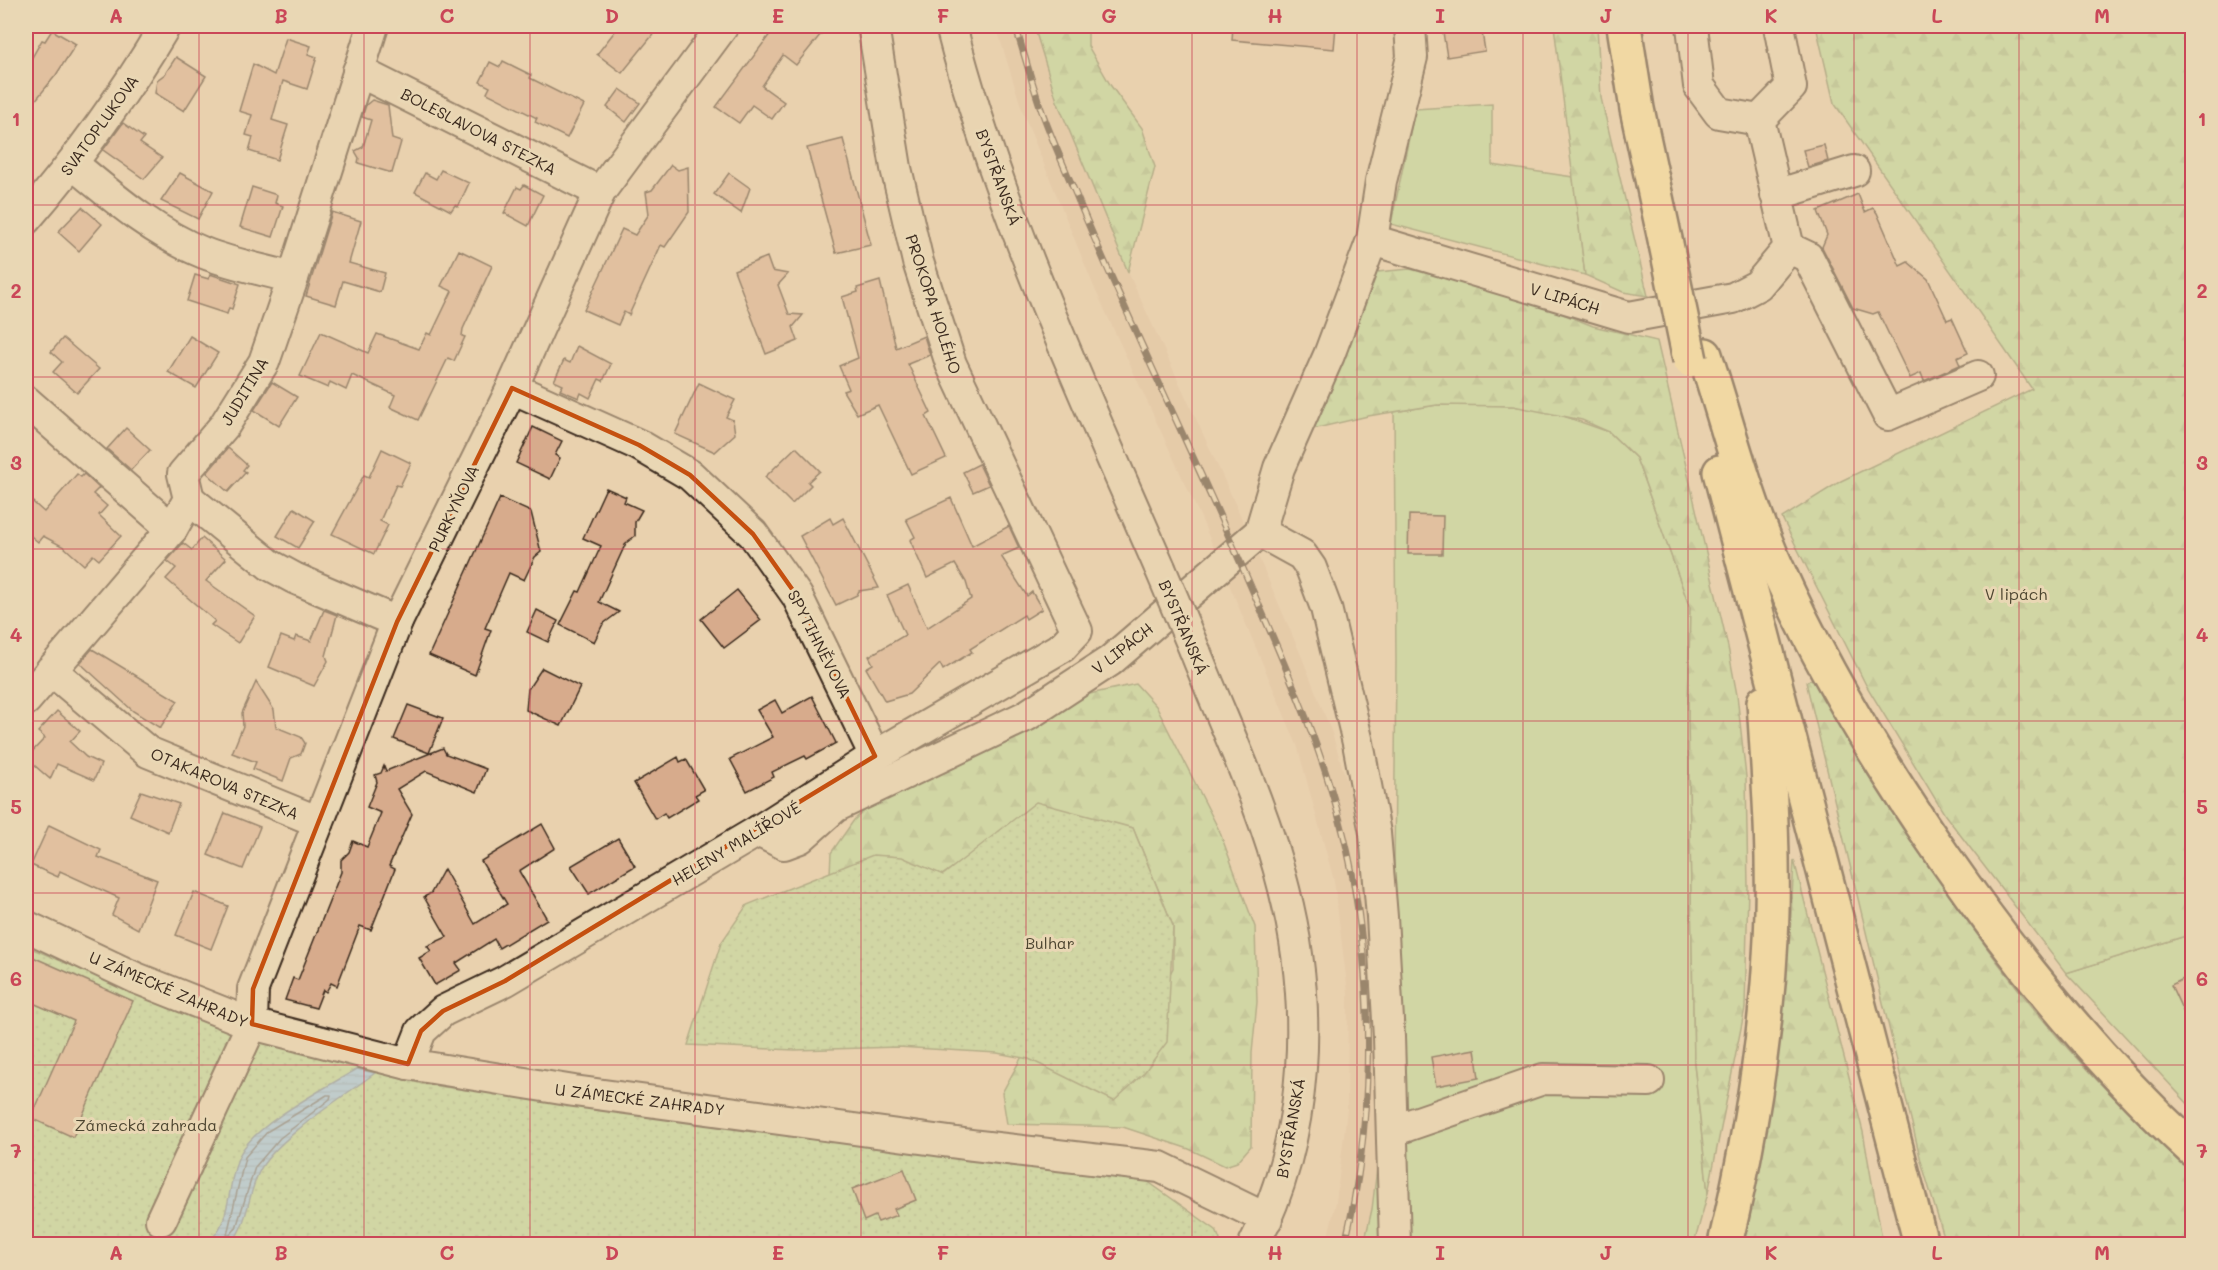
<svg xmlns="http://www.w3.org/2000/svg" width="2218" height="1270" viewBox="0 0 2218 1270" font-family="Mali,sans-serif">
	<defs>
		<pattern id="forest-firs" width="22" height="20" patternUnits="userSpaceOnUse" patternTransform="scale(1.5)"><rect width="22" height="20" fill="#b4db97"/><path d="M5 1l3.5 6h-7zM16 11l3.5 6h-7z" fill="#9cbc82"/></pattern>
		<pattern id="park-dots" width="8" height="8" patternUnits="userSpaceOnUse" patternTransform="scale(1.5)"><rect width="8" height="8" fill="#b4db97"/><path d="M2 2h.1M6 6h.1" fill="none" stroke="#9cbc82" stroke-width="1.8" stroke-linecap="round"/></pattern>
		<pattern id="water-rules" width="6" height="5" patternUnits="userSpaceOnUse" patternTransform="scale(1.5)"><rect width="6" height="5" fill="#8fc5ed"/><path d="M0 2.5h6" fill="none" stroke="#7ca9cb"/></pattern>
	</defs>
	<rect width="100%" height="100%" fill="#e9d1ae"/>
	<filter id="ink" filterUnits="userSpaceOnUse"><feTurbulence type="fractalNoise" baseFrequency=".0167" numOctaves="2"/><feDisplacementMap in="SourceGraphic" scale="12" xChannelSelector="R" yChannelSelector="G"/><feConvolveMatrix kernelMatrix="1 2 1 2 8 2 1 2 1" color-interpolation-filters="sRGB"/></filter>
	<g filter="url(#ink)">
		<polygon fill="#e1c3a1" points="996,26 1034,26 1057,101 1128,272 1235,503 1301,655 1332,733 1353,802 1371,875 1384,1111 1372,1209 1364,1244 1326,1244 1336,1202 1347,1109 1348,993 1334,881 1297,745 1201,518 1094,287 1023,113"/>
		<g fill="#b4db97" stroke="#78825a" stroke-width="1.5">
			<polygon points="1492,104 1492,165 1573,177 1585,275 1391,224 1415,109"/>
			<polygon points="1477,404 1513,406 1555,413 1609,432 1636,458 1690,608 1688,717 1694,1063 1708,1193 1694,1244 1364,1244 1372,1209 1384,1111 1377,925 1394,875 1396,661 1394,412 1437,405"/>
			<polygon points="2192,934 2192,1108 2066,973"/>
		</g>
		<g fill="url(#forest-firs)" stroke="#78825a" stroke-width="1.5">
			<polygon points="1034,26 1088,26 1088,46 1111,86 1142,128 1155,167 1128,272 1057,101"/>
			<polygon points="1554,26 1597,26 1601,98 1648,296 1623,292 1585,275"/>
			<polygon points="1816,26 2192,26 2192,934 2066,973 1945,815 1866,685 1782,518 1841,481 2032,389 1834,103"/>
			<polygon points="1410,269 1528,300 1593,326 1657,341 1728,647 1737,695 1746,777 1748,887 1745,1008 1708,1193 1694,1063 1688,717 1690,608 1636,458 1609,432 1582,420 1513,406 1437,405 1368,416 1313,429 1362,300 1377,272"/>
			<path d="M1812 679C1895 812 1975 949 2082 1064 2116 1102 2155 1137 2192 1173V1244H1946L1921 1161 1806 682Z"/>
			<path d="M1136 684 1156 706 1219 830 1255 927 1257 1002 1252 1053 1251 1146 1237 1162 1225 1166 1189 1149 1123 1127 1007 1124 1002 1093 1043 1018 1158 996 1173 968V926L1133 828 963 860 942 875C887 850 885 850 830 874L831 853 854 820 872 804 975 757 1085 695Z"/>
			<polygon points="1794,860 1863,1132 1883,1244 1742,1244 1790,933"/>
		</g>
		<g fill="url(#park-dots)" stroke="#78825a" stroke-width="1.5">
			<polygon points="1036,802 1133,828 1173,926 1167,1042 1143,1074 1114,1101 1029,1059 997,1053 898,1047 795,1050 688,1045 721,943 747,905 873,855 902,857 943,875"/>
			<polygon points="26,946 146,997 261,1036 422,1084 1144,1179 1216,1230 1220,1240 1217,1244 26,1244"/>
		</g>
		<path fill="url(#water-rules)" stroke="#6d879a" stroke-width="1.5" d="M357 1069 375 1073C346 1095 274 1140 259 1172 247 1197 249 1221 231 1244H206C233 1224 226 1185 239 1156 253 1125 327 1087 357 1069Z"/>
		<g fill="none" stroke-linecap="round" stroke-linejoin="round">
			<polygon stroke="#5d6871" stroke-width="1.5" points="327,1095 331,1095 330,1099 280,1138 255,1167 236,1228 230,1235 227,1235 245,1157 268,1131"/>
		</g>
		<g fill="#d7ab8c" stroke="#3b2a1e" stroke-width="1.5">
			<polygon points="619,26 660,26 622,73 597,54"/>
			<polygon points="776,26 810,26 821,34 796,65 783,55 762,86 784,102 772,119 752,105 739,123 716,107"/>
			<polygon points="1233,26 1336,26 1334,49 1232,40"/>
			<polygon points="1442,26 1481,26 1485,51 1447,57"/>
			<polygon points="52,30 76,44 56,75 26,112 26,68 42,40 45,41"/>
			<polygon points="286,38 311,46 308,54 317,57 307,89 283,81 272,120 288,125 277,160 249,151 253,137 246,135 252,115 239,111 253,64 274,75"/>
			<polygon points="176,57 206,76 184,111 155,93 157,80 165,74"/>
			<polygon points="503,61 531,75 530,78 584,105 567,138 535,122 537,118 487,93 490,87 480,82 490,62 500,67"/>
			<polygon points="620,89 640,103 626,122 607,107"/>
			<polygon points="372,100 388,105 392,139 401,142 392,173 358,163 359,158 355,151 363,147 371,120 362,117 366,105"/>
			<polygon points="123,123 144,138 140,143 162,158 144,179 103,150"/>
			<polygon points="843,139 871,245 836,253 807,148"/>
			<polygon points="1824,145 1828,161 1808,167 1803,150"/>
			<polygon points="671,165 678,170 688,167 689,212 665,247 661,245 629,315 624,312 618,325 584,310 622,229 635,235 649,214 646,192 652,190"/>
			<polygon points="441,170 469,183 458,207 455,205 451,211 415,192 425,173 436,179"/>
			<polygon points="180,173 213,191 198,219 161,201"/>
			<polygon points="729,173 750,188 741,213 714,194"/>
			<polygon points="524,185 543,195 528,226 504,213 517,187 521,189"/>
			<polygon points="252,187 277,195 275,203 283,206 273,237 240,227"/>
			<polygon points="1858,194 1865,212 1873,208 1877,213 1900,266 1908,262 1928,279 1947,320 1952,318 1968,353 1957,358 1960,365 1924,381 1921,373 1910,378 1878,312 1873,314 1853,308 1822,247 1827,235 1818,211"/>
			<polygon points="82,207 102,224 79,251 58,232"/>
			<polygon points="332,212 361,221 349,263 385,273 380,292 343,281 336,305 306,296"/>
			<polygon points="459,250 492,266 463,329 462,336 465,337 454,361 448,358 418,420 390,407 395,395 352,375 346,390 330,382 328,388 300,376 321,332 368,353 377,334 419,349 427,333 431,335 452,291 441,286"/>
			<polygon points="767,257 772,271 788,274 778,285 789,314 803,315 793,327 798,341 766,354 734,270"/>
			<polygon points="210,274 240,284 232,309 229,308 227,314 187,301 195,275 209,279"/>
			<polygon points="880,281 896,348 924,336 930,355 908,364 931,413 926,416 946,458 911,474 878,405 857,414 843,391 849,389 839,366 858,358 842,297 858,292 857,288"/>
			<polygon points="190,336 218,353 196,388 168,372"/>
			<polygon points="63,338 99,369 77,393 53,372 62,362 51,352"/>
			<polygon points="577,346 611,364 603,381 599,379 590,398 581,393 579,398 560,390 563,385 554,381 564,360 570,363"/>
			<polygon points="272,382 297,397 279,426 254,410"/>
			<polygon points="699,383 735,400 726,417 733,420 735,434 715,452 675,434"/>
			<polygon points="533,427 562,441 555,455 560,458 550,479 516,463"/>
			<polygon points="126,428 150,450 131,470 107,449"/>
			<polygon points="796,447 820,471 808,482 811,485 792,504 765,477"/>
			<polygon points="228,448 247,465 243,470 246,472 228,492 207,473"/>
			<polygon points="382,449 411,463 400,486 396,485 380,521 388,525 374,554 332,534 364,475 369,477"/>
			<polygon points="979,464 989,485 973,492 963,472"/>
			<polygon points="77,474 81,477 84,474 99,488 93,494 107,506 99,515 121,536 99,560 93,555 84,565 64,547 43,536 38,542 26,532 26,496 44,512"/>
			<polygon points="606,488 626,497 624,502 642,510 635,522 635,536 626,543 599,602 619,612 603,624 594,642 560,625 577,591 580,592 601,546 583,538"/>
			<polygon points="500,498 531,512 541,552 535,557 524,580 509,573 485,628 491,630 475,675 429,655"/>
			<polygon points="951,498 972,546 1009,526 1019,548 1001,556 1027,596 1032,592 1042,609 1026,619 1024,615 970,649 972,652 943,670 940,664 909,694 885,701 866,668 873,664 869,656 905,635 887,595 908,585 927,628 971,599 966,582 955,564 927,578 910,540 915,537 906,519"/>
			<polygon points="294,508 315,521 298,548 277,536"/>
			<polygon points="1409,515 1443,516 1442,554 1408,554"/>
			<polygon points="830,518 833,524 843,518 879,588 859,591 857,595 836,605 800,536"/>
			<polygon points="202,538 226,559 206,581 255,616 238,643 211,625 215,621 166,579 176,568 167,561 183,543 192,550"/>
			<polygon points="737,590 761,620 724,648 701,619"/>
			<polygon points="324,610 337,615 326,656 328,661 314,686 269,667 281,636 294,641 296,636 311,641"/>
			<polygon points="537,610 558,621 548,642 527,632"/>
			<polygon points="92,649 178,701 160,728 133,711 80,663"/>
			<polygon points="542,668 580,687 561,726 526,710 528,689"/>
			<polygon points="256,682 274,710 276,727 301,737 305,743 301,754 291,758 283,781 253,769 256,762 232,753 243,726 242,713"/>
			<polygon points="812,696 836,743 807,759 805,756 772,772 774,777 747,791 730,759 773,737 757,710 775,700 782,713"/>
			<polygon points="408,705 443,718 429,753 394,739"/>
			<polygon points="57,711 80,731 70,742 86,757 101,764 94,780 57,764 50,779 26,758 45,738 38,732"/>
			<polygon points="443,748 446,754 486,769 477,792 426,771 397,789 412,814 389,866 395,869 371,930 360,926 337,986 331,983 326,992 323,990 316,1008 285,1000 293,978 298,980 341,872 341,860 349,852 353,841 367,847 381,813 367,807 377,782 375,775 381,773 384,766 386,771"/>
			<polygon points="678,757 680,762 686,759 704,790 695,795 698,799 667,818 664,813 655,819 634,783"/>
			<polygon points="141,791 179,804 168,832 130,815"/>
			<polygon points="225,813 260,827 243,869 208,855"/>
			<polygon points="542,824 555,848 519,871 547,919 499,948 494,939 456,963 461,970 435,985 419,958 431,951 427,946 447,937 424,897 431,893 444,869 475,924 507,904 481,861"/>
			<polygon points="49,825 101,850 98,857 157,880 138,929 112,915 119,898 60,871 58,877 31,865"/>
			<polygon points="618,838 635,866 589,894 571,866"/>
			<polygon points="194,892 228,906 211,949 176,935"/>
			<polygon points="26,954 133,1001 73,1137 31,1118 74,1021 26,1000"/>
			<polygon points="2193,974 2193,1033 2171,985"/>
			<polygon points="1475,1049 1479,1078 1436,1086 1431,1057"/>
			<polygon points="904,1169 916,1200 894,1209 897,1215 878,1222 875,1216 864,1221 852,1189"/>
		</g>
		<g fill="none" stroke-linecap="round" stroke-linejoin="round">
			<defs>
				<g id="minor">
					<path d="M951 26C998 210 1084 393 1160 568"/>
					<polyline points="1692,26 1699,86 1719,113 1759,120"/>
					<polyline points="358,71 600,192"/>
					<path d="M73 164C114 198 154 233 204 253 232 264 264 270 293 278"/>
					<polyline points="1776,195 1854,171"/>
					<path d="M26 219C78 159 124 95 165 26"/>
					<polyline points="1372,240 1629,317 1733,298 1758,285 1789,248 1759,120 1791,87 1779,26"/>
					<polyline points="1789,248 1808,257 1888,415 1978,376"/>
					<polyline points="512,388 639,445 690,475 753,534 797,596 875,756"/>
					<polyline points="26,401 172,529"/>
					<polyline points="189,499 270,565 294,578 397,622"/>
					<polyline points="1260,532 1302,555 1311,568 1326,608 1358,743 1375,833 1382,917 1389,1037 1395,1244"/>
					<path d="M1195 651C1226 729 1264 807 1284 889 1314 1005 1309 1137 1254 1244"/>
					<polyline points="51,670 148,752 319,822"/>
					<polyline points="26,700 172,529 189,499 183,474 224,426 264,362 293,278 373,26"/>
					<polyline points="758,831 784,844 800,838 835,807 1026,716 1110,661 1260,532 1279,468 1329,355 1372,240 1381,181 1412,57 1410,26"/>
					<polyline points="26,926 136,978 252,1024 408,1064 574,1091 972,1145 1160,1167 1267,1219"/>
					<polyline points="408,1064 421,1031 443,1011 505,981 758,831 875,756 1062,647 1077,631 951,364 918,262 896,168 873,26"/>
					<polyline points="1392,1131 1543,1079 1649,1081"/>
					<polyline points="161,1220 252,1024 253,989 397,622 512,388 600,192 723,26"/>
				</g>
				<polyline id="major" points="1624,26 1637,109 1666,244"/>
				<g id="highway">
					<path d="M1705 355C1728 426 1746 499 1776 566 1822 669 1880 765 1944 857 2017 962 2098 1062 2192 1149"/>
					<polyline points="1720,472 1921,1244"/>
					<path d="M1725 1244C1749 1144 1766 1041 1771 939 1775 860 1769 780 1764 702"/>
				</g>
			</defs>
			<use href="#minor" stroke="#3b2a1e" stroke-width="34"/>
			<use href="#major" stroke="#3b2a1e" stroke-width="38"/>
			<use href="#highway" stroke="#3b2a1e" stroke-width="38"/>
			<use href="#minor" stroke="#e9d7b4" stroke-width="30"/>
			<use href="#major" stroke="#fadf96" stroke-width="33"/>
			<use href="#highway" stroke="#fadf96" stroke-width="33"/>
			<defs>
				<path id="rail" d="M1015 26C1024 52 1031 80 1040 106 1051 138 1066 170 1079 202 1132 329 1193 453 1248 580 1290 676 1334 774 1353 878 1374 998 1373 1126 1345 1244"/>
			</defs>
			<use href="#rail" stroke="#3b2a1e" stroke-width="7"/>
			<use href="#rail" stroke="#e9d7b4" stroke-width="4.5" stroke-dasharray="14" stroke-linecap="butt"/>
			<defs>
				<polyline id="minor-bridge" points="1160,568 1195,651"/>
				<polyline id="highway-bridge" points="1666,244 1690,360"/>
			</defs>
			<use href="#minor-bridge" stroke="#3b2a1e" stroke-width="34" stroke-linecap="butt"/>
			<use href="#highway-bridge" stroke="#3b2a1e" stroke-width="38" stroke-linecap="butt"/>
			<use href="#minor-bridge" stroke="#e9d7b4" stroke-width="30"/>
			<use href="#highway-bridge" stroke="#fadf96" stroke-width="33"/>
		</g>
	</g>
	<path d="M0 0H2218V1270H0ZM512 388 639 445 690 475 753 534 797 596 875 756 505 981 443 1011 421 1031 408 1064 252 1024 253 989 397 622Z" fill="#e9d1ae" fill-opacity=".55" fill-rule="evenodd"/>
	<path fill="none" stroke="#c55010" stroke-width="4.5" stroke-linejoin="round" d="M512 388 639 445 690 475 753 534 797 596 875 756 505 981 443 1011 421 1031 408 1064 252 1024 253 989 397 622Z"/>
	<path fill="none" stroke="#ca4758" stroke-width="1.5" stroke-opacity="0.55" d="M199 26V1244M364 26V1244M530 26V1244M695 26V1244M861 26V1244M1026 26V1244M1192 26V1244M1357 26V1244M1523 26V1244M1688 26V1244M1854 26V1244M2019 26V1244M26 205H2192M26 377H2192M26 549H2192M26 721H2192M26 893H2192M26 1065H2192"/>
	<g text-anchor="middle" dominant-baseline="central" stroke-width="6" stroke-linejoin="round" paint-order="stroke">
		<g font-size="16" fill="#3b2a1e" stroke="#e9d7b4">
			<text transform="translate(99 125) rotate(-54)">SVATOPLUKOVA</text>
			<text transform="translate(479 131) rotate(27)">BOLESLAVOVA STEZKA</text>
			<text transform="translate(999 177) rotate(70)">BYSTŘANSKÁ</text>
			<text transform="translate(1565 298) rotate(17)">V LIPÁCH</text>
			<text transform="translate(934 304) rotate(72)">PROKOPA HOLÉHO</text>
			<text transform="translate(244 391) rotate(-59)">JUDITINA</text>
			<text transform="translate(453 508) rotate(-64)">PURKYŇOVA</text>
			<text transform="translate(1184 627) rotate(67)">BYSTŘANSKÁ</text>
			<text transform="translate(820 644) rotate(63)">SPYTIHNĚVOVA</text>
			<text transform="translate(1122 648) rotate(-38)">V LIPÁCH</text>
			<text transform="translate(225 783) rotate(23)">OTAKAROVA STEZKA</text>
			<text transform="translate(736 843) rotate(-31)">HELENY MALÍŘOVÉ</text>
			<text transform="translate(169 989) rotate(23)">U ZÁMECKÉ ZAHRADY</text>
			<text transform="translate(640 1099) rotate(7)">U ZÁMECKÉ ZAHRADY</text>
			<text transform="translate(1290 1128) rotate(-80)">BYSTŘANSKÁ</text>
		</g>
		<g font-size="16" fill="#4d4530" stroke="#e9d7b4">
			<text x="2016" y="593">V lipách</text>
			<text x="1050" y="942">Bulhar</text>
			<text x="146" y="1124">Zámecká zahrada</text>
		</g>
	</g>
	<rect width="2218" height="1270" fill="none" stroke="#e9d7b4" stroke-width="66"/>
	<rect x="33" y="33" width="2152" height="1204" fill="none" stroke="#ca4758" stroke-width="2"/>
	<g font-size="20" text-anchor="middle" font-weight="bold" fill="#ca4758">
		<text x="116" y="23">A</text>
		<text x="281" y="23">B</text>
		<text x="447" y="23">C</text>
		<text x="612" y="23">D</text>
		<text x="778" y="23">E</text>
		<text x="943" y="23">F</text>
		<text x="1109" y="23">G</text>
		<text x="1275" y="23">H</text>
		<text x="1440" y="23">I</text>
		<text x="1606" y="23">J</text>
		<text x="1771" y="23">K</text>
		<text x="1937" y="23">L</text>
		<text x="2102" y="23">M</text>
		<text x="16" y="126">1</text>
		<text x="2202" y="126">1</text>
		<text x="16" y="298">2</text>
		<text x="2202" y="298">2</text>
		<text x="16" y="470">3</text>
		<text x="2202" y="470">3</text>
		<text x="16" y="642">4</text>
		<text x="2202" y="642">4</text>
		<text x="16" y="814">5</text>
		<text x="2202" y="814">5</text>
		<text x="16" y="986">6</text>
		<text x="2202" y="986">6</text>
		<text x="16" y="1158">7</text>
		<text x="2202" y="1158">7</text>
		<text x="116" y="1260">A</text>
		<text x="281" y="1260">B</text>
		<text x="447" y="1260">C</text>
		<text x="612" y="1260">D</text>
		<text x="778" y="1260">E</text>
		<text x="943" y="1260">F</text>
		<text x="1109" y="1260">G</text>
		<text x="1275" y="1260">H</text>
		<text x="1440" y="1260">I</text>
		<text x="1606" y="1260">J</text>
		<text x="1771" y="1260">K</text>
		<text x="1937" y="1260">L</text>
		<text x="2102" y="1260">M</text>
	</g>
</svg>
